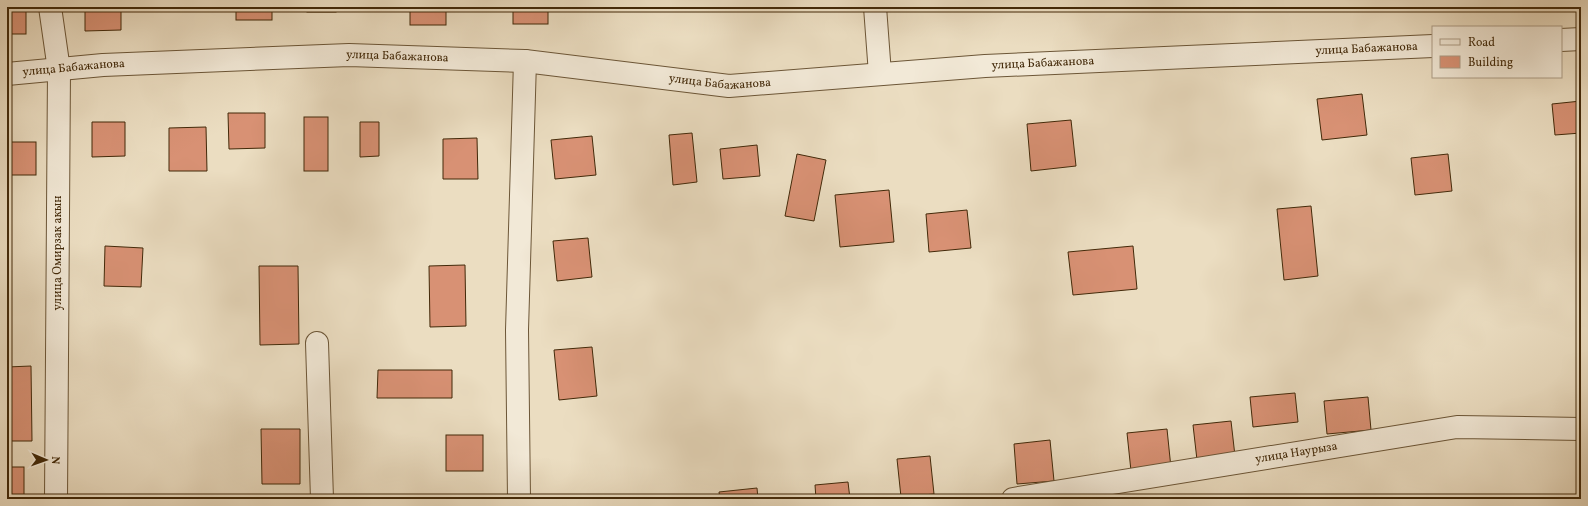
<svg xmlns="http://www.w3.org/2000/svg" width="1588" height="506" viewBox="0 0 1588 506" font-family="Vollkorn,serif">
	<rect width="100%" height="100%" fill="#ebddc1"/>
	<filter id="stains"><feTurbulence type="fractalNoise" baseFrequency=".005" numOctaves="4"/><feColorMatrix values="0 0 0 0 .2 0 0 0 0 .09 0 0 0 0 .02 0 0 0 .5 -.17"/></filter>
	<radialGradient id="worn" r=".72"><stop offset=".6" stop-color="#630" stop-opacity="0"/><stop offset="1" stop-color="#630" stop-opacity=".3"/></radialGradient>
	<g fill="#d89174" stroke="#422909">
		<rect x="7" y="7" width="19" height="27"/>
		<polygon points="85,7 121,7 121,30 85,31"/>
		<rect x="236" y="7" width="36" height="13"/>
		<rect x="307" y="7" width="29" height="5"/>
		<rect x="410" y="7" width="36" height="18"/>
		<rect x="513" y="7" width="35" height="17"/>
		<rect x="1317" y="7" width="27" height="4"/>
		<polygon points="1401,7 1450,7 1450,10 1401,9"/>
		<polygon points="1362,94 1367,135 1322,140 1317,99"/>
		<polygon points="1581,101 1581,133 1555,135 1552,104"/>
		<polygon points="228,113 265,113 265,148 229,149"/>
		<rect x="304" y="117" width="24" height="54"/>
		<polygon points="1071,120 1076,166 1031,171 1027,124"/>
		<polygon points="92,122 125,122 125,156 92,157"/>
		<polygon points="360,122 379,122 379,156 360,157"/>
		<polygon points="206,127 207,171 169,171 169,128"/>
		<polygon points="692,133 697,182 673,185 669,135"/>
		<polygon points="592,136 596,175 555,179 551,140"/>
		<polygon points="477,138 478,179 443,179 443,139"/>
		<rect x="7" y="142" width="29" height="33"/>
		<polygon points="757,145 760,176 723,179 720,149"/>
		<polygon points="797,154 826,160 814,221 785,216"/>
		<polygon points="1448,154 1452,191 1415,195 1411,158"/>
		<polygon points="889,190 894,242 840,247 835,195"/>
		<polygon points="1311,206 1318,276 1284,280 1277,209"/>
		<polygon points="967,210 971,248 929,252 926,214"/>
		<polygon points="588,238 592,277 557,281 553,241"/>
		<polygon points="105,246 143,248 141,287 104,286"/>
		<polygon points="1133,246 1137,289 1073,295 1068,252"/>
		<polygon points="465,265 466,326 430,327 429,266"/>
		<polygon points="259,266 298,266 299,344 260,345"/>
		<polygon points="1578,304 1581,304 1581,334"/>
		<polygon points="592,347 597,396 559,400 554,350"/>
		<polygon points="31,366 32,441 7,441 7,367"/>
		<polygon points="378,370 452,370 452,398 377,398"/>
		<polygon points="1295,393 1298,422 1253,427 1250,397"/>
		<polygon points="1368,397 1371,430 1327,434 1324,401"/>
		<polygon points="1231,421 1235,456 1197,460 1193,425"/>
		<polygon points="261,429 300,429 300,484 262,484"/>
		<polygon points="1167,429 1171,468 1131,471 1127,433"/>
		<rect x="446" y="435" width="37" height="36"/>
		<polygon points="1050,440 1054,481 1017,484 1014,444"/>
		<polygon points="930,456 934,494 901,497 897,459"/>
		<rect x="7" y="467" width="17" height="32"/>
		<polygon points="848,482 850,499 816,499 815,485"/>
		<polygon points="757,488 758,499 720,499 719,492"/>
		<polygon points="1478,496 1478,499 1445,499"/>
	</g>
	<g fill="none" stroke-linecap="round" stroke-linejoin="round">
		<defs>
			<g id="minor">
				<polyline points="50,7 59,70 56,499"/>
				<polyline points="875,7 880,74"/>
				<polyline points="1561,40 1581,39"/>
				<path id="s1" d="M7 74 103 65 349 55 525 61 729 86 985 66 1433 46"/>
				<polyline points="317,343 322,499"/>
				<polyline points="519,499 517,330 525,61"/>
				<path id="s2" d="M1013 499 1457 427 1581 429"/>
			</g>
		</defs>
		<use href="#minor" stroke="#6c5637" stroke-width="24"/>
		<use href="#minor" stroke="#f2e9d7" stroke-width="22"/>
	</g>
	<g text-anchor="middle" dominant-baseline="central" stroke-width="3.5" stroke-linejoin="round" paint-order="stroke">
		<g font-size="12" fill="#422909" stroke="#f2e9d7">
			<text stroke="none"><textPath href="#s1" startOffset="1363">улица Бабажанова</textPath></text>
			<text stroke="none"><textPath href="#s1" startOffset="391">улица Бабажанова</textPath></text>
			<text stroke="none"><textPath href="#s1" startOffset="1039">улица Бабажанова</textPath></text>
			<text stroke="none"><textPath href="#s1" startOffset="67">улица Бабажанова</textPath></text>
			<text stroke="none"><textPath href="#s1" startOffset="715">улица Бабажанова</textPath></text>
			<text transform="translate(58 253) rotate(-90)">улица Омирзак акын</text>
			<text stroke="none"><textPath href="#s2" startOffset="287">улица Наурыза</textPath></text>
		</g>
	</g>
	<rect width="1588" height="506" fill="none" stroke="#ebddc1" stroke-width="24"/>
	<rect x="8" y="8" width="1572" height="490" fill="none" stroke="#422909" stroke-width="2"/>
	<rect x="12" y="12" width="1564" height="482" fill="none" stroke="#422909"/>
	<rect x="1432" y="26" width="130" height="52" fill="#f2e9d7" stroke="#ac9c85"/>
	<rect x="1440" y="39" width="20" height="6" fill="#f2e9d7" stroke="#ac9c85"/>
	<text x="1468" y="46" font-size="12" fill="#422909">Road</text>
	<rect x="1440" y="56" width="20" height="12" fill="#d89174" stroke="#ac9c85"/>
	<text x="1468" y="66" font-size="12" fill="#422909">Building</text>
	<g transform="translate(46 460) rotate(92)" stroke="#f2e9d7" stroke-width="3" paint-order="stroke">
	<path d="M0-3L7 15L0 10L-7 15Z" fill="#422909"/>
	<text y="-6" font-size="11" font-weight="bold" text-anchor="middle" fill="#422909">N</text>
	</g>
	<rect width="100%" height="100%" filter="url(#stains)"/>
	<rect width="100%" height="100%" fill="url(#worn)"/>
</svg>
